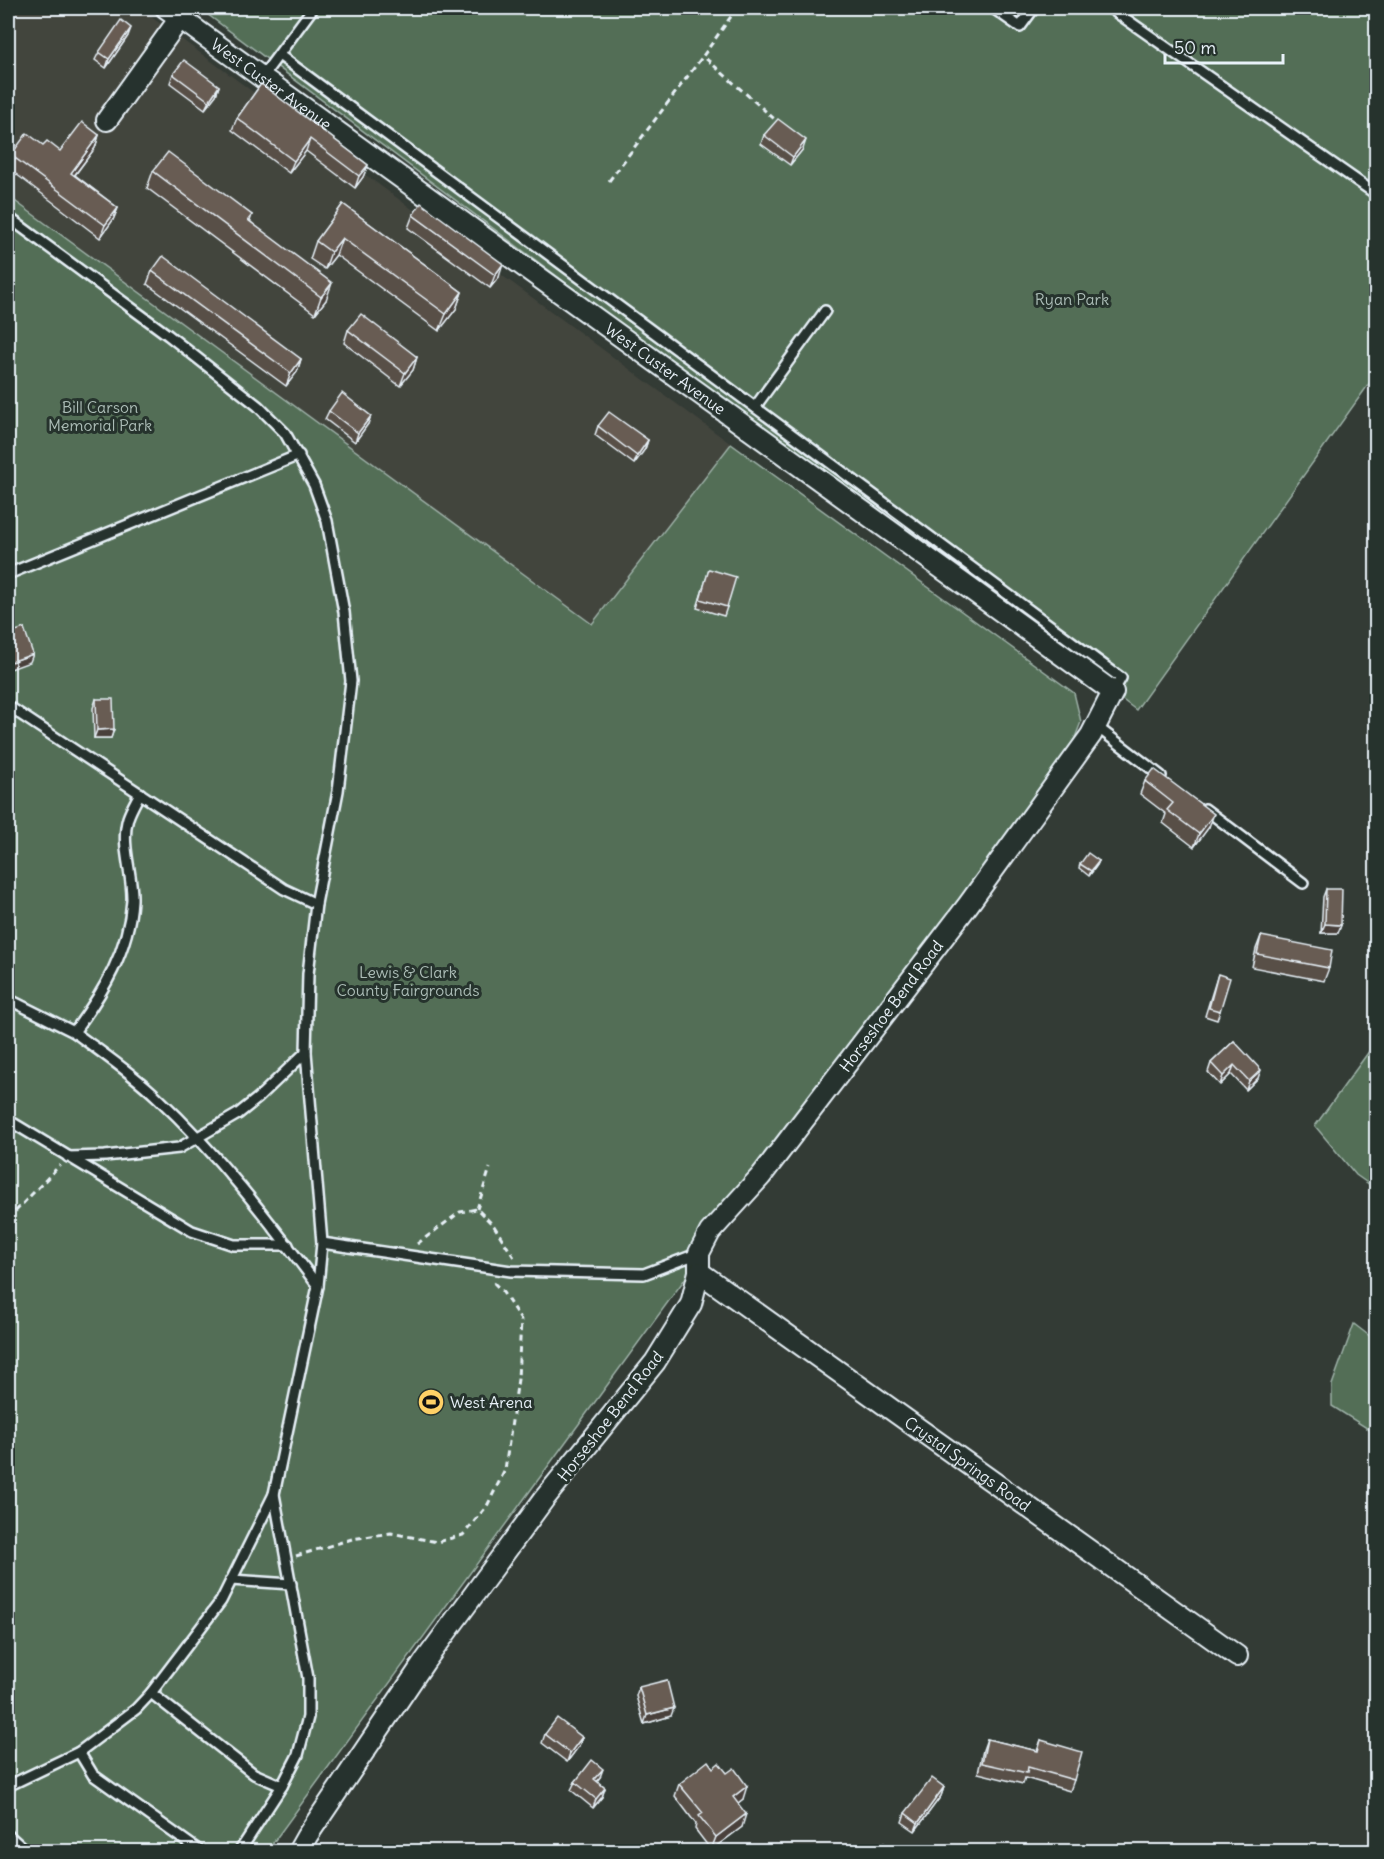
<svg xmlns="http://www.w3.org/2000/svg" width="1384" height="1859" viewBox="0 0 1384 1859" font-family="Delius,sans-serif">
	<rect width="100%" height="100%" fill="#333b35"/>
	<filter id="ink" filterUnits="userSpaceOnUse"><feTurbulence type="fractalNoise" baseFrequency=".0167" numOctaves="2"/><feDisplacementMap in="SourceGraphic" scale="12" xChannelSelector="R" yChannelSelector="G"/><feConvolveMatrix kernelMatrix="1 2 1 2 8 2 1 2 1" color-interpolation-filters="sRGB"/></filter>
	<g filter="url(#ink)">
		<polygon fill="#43453e" points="8,8 139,8 731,444 592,624 8,196"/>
		<g fill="#526e56" stroke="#9db0a7" stroke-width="1.5">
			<polygon points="199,8 1376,8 1376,374 1136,710"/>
			<polygon points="8,196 592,624 731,444 1074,693 1081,722 1069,753 267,1851 8,1851"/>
			<polygon points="1376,1037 1376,1189 1356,1175 1315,1126 1370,1050"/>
			<polygon points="1354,1324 1376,1341 1376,1434 1332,1406 1332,1385"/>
		</g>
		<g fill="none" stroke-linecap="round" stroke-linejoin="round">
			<defs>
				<g id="service">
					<polyline points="993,8 1020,27 1034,8"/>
					<polyline points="1110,8 1376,194"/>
					<polyline points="279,55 1121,678 1113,692"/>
					<polyline points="262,77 313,8"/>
					<polyline points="8,217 168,335 258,406 285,433 314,485 327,521 344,612 351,681 338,791 316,904 308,974 306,1052 322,1243 318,1286 274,1494 308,1678 308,1717 298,1755 282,1786 239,1852"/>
					<polyline points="755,407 825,311"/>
					<polyline points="8,574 299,455"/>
					<polyline points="8,706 284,889 316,904"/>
					<polyline points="1096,726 1161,776"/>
					<path d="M140 793C136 801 131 809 128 818 120 844 133 874 132 900 129 950 103 993 74 1032 102 1053 132 1073 157 1097 218 1154 268 1219 318 1286"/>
					<polyline points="1205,809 1303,883"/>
					<polyline points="8,999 74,1032"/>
					<polyline points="8,1120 192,1231 234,1245 288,1245"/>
					<polyline points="68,1157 105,1156 179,1148 238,1114 258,1098 306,1052"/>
					<polyline points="322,1243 511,1271 644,1274 699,1253"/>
					<polyline points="231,1580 291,1584"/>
					<polyline points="151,1693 254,1774 282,1786"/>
					<polyline points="79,1752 93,1775 201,1852"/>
					<polyline points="8,1786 79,1752 136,1709 151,1693 221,1601 274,1494"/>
					<polyline points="8,1835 27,1852"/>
				</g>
				<g id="minor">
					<path id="s1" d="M166 8 1113 692 1091 735 968 905 761 1176 710 1232 699 1253V1272L691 1304 655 1362 544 1499 425 1661 307 1836 298 1852"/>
					<polyline points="107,120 180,18"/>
					<path id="s2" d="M699 1272 1237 1656"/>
				</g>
			</defs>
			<use href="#service" stroke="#e8f1f8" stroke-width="14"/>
			<use href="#minor" stroke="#e8f1f8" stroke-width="24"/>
			<g stroke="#e8f1f8" stroke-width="3" stroke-dasharray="6 4.5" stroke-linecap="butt">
				<polyline points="737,8 703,56 779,123"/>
				<polyline points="609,181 703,56"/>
				<polyline points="477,1209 490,1168"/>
				<polyline points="8,1219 60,1165"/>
				<polyline points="417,1244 460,1212 477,1209 494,1226 515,1259"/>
				<polyline points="296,1556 352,1539 391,1533 437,1542 463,1535 487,1506 505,1470 518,1379 521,1320 502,1291 492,1281"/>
			</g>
			<use href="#service" stroke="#26332d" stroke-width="9"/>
			<use href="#minor" stroke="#26332d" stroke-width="20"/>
		</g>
		<g fill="#594f47" stroke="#e8f1f8" stroke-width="1.5">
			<polygon points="128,36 106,68 95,60 99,52"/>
			<polygon points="173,74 219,86 216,95 205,109 170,83"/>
			<polygon points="261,84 368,165 363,177 355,188 306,151 289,173 232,130 237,118"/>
			<polygon points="99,135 95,148 75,175 118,208 113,220 100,238 8,168 8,164 11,155 43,145 60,151"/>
			<polygon points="764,135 803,149 790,165 761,144"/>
			<polygon points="153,171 252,215 250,221 326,300 315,314 147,188"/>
			<polygon points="343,204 462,292 456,309 439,331 336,255 325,269 310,259 316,241"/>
			<polygon points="413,215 499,277 490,288 408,228"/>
			<polygon points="152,271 301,359 297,372 286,386 147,284"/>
			<polygon points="348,330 417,357 413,370 400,386 344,343"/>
			<polygon points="329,411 368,424 355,442 325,419"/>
			<polygon points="598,426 648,440 645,449 634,464 595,435"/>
			<polygon points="709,570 727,607 724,616 697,608"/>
			<polygon points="96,699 114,729 111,738 94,738 93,708"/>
			<polygon points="1145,781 1209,827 1194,847 1163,823 1166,814 1140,794"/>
			<polygon points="1099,861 1097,865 1089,876 1079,868 1080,864"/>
			<polygon points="1326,889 1341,925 1338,933 1321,933 1323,897"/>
			<polygon points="1261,936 1329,968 1324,981 1252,967 1256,949"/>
			<polygon points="1218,974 1220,1011 1217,1020 1205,1016"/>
			<polygon points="1234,1041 1258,1078 1246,1090 1231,1074 1220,1085 1208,1072 1211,1063"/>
			<polygon points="639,1687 671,1716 644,1724 636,1696"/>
			<polygon points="545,1734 582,1737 579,1746 567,1762 542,1743"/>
			<polygon points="987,1739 1037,1751 1041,1740 1074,1780 1070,1791 1025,1778 1023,1784 978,1773 983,1750"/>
			<polygon points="713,1768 743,1799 738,1803 742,1827 711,1850 695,1829 696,1824 675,1796 679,1784"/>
			<polygon points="600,1777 597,1781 605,1788 602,1797 593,1808 571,1790 575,1782"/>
			<polygon points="944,1787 941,1796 915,1831 902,1822 905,1813"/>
		</g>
		<g fill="#48403a" stroke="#e8f1f8" stroke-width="1.5">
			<polygon points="131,28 128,36 106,68 109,59"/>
			<polygon points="219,86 216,95 205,109 209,101"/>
			<polygon points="99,135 95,148 67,185 71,173"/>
			<polygon points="310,139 306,151 289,173 294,161"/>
			<polygon points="806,140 803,149 790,165 793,157"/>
			<polygon points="368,165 363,177 355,188 359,176"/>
			<polygon points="118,208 113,220 100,238 105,225"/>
			<polygon points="342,238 336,255 325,269 331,252"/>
			<polygon points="503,264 499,277 490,288 495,275"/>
			<polygon points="332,283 326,300 315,314 321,297"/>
			<polygon points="462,292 456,309 439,331 446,314"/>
			<polygon points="417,357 413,370 400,386 405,373"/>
			<polygon points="301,359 297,372 286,386 291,373"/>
			<polygon points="371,416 368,424 355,442 358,433"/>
			<polygon points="648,440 645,449 634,464 637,456"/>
			<polygon points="33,654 30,662 8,670 8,663"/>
			<polygon points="114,729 111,738 94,738 97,730"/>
			<polygon points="1214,814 1209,827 1194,847 1199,834"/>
			<polygon points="1099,861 1097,865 1089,876 1091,871"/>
			<polygon points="1325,924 1341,925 1338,933 1321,933"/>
			<polygon points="1234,1065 1231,1074 1220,1085 1223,1076"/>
			<polygon points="1261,1070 1258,1078 1246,1090 1249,1081"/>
			<polygon points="674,1708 671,1716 644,1724 647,1715"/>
			<polygon points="582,1737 579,1746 567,1762 570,1753"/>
			<polygon points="603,1769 600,1777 591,1788 594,1779"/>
			<polygon points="747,1786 743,1799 729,1810 733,1797"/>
			<polygon points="944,1787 941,1796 915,1831 918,1823"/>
			<polygon points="605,1788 602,1797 593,1808 596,1799"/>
			<polygon points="746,1814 742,1827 711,1850 716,1837"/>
		</g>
		<g fill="#675c53" stroke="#e8f1f8" stroke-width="1.5">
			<polygon points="121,20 131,28 109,59 99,52"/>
			<polygon points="184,60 219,86 209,101 173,74"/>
			<polygon points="261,84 368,165 359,176 310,139 294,161 237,118"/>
			<polygon points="778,119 806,140 793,157 764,135"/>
			<polygon points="82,122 99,135 71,173 118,208 105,225 11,155 27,133 43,145 47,141 60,151"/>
			<polygon points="168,152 252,215 248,220 332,283 321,297 153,171"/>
			<polygon points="421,203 503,264 495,275 413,215"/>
			<polygon points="343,204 462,292 446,314 342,238 331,252 316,241"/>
			<polygon points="163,256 301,359 291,373 152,271"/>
			<polygon points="361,314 417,357 405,373 348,330"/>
			<polygon points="342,393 371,416 358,433 329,411"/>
			<polygon points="609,412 648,440 637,456 598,426"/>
			<polygon points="709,569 736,577 727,607 700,599"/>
			<polygon points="24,628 33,654 8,663 8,634"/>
			<polygon points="96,699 113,699 114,729 97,730"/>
			<polygon points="1154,769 1214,814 1199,834 1167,810 1173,803 1145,781"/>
			<polygon points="1088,853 1099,861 1091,871 1080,864"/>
			<polygon points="1326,889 1342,889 1341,925 1325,924"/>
			<polygon points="1261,936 1332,950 1329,968 1257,954"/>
			<polygon points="1218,974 1230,978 1220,1011 1209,1008"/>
			<polygon points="1234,1041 1261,1070 1249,1081 1234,1065 1223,1076 1211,1063"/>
			<polygon points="667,1680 674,1708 647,1715 639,1687"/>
			<polygon points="557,1718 582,1737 570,1753 545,1734"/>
			<polygon points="987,1739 1038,1751 1041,1740 1082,1752 1074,1780 1028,1767 1027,1773 982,1763"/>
			<polygon points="592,1760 603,1769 594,1779 605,1788 596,1799 575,1782"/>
			<polygon points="708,1761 713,1768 719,1763 727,1773 734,1768 747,1786 733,1797 746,1814 716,1837 699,1816 703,1813 679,1784"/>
			<polygon points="932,1778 944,1787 918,1823 905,1813"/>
			<polygon points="884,1843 895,1851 878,1851"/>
		</g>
	</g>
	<defs>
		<symbol id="stadium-disc" viewBox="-11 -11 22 22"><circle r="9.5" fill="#ffd166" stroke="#26332d"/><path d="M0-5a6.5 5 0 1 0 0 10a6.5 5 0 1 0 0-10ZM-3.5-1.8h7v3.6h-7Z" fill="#111"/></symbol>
	</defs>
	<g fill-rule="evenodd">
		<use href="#stadium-disc" x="416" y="1387" width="30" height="30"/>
	</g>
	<g text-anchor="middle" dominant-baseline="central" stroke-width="6" stroke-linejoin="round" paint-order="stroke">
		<g font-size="16" fill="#e8f1f8" stroke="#26332d">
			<text stroke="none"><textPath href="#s1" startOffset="130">West Custer Avenue</textPath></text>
			<text stroke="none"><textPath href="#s1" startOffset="616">West Custer Avenue</textPath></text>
			<text transform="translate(891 1006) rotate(-53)">Horseshoe Bend Road</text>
			<text transform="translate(610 1416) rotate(-52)">Horseshoe Bend Road</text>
			<text stroke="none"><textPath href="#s2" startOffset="330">Crystal Springs Road</textPath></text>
		</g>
		<g font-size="16" fill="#acbdb7" stroke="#26332d">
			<text x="1072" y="299">Ryan Park</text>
			<text x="100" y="407">Bill Carson<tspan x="100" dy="18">Memorial Park</tspan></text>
			<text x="408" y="972">Lewis &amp; Clark<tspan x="408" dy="18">County Fairgrounds</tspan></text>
		</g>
		<g font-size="16" fill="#e8f1f8" stroke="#26332d" text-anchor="start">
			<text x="450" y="1402">West Arena</text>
		</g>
	</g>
	<rect width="1384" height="1859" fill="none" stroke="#26332d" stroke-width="30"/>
	<rect x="15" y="15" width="1354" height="1829" fill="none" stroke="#e8f1f8" stroke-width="2" filter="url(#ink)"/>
	<path d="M1165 54v9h118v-9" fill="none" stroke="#e8f1f8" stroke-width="3"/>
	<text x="1174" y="54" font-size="18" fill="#e8f1f8" stroke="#26332d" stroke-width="4.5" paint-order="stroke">50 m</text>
</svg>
